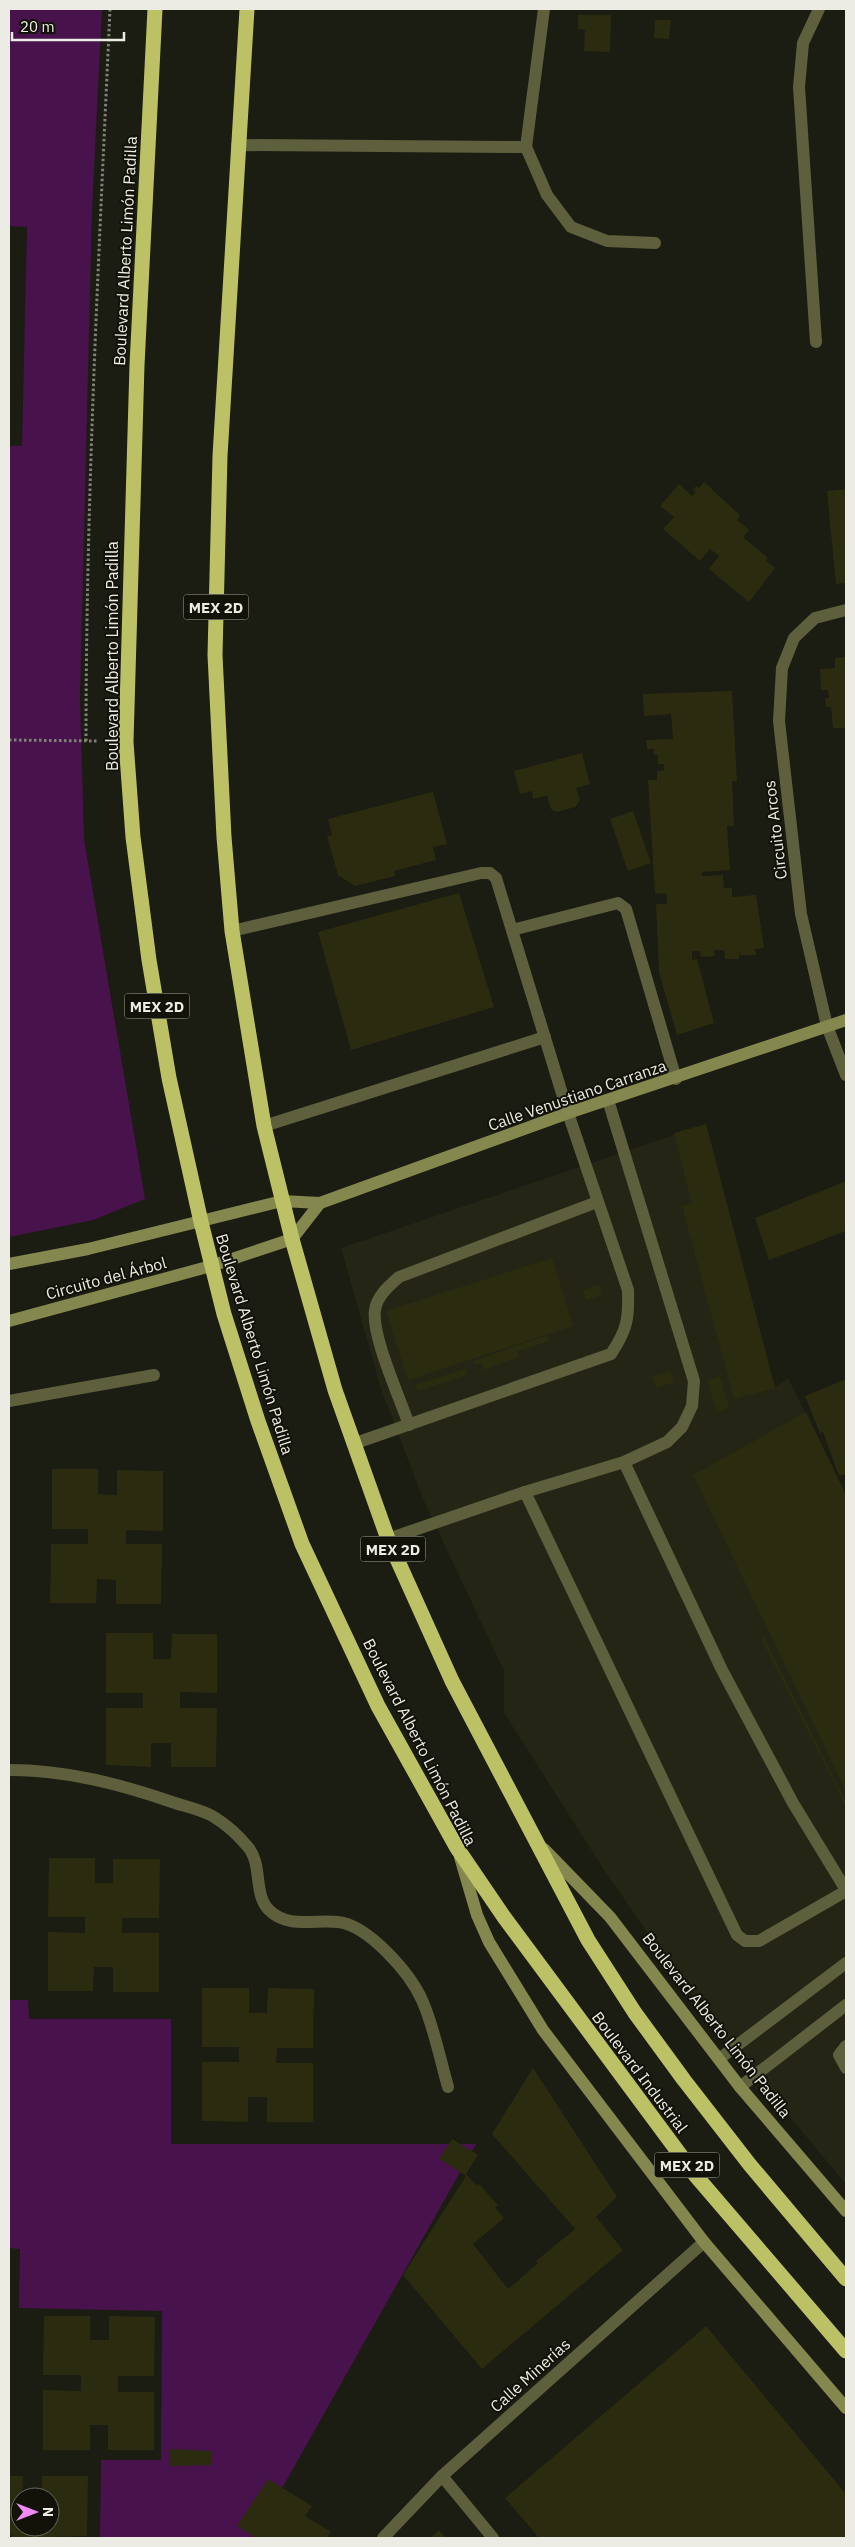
<svg xmlns="http://www.w3.org/2000/svg" width="855" height="2547" viewBox="0 0 855 2547" font-family="'IBM Plex Sans',sans-serif">
	<rect width="100%" height="100%" fill="#1b1c12"/>
	<polygon fill="#242515" points="706,1124 775,1387 788,1378 846,1495 846,2184 709,2021 604,1870 504,1713 504,1671 423,1499 381,1389 341,1248"/>
	<g fill="#48124d">
		<polygon points="9,9 102,9 92,210 80,697 84,839 145,1199 93,1220 9,1237 9,446 22,446 27,227 9,226"/>
		<polygon points="9,2000 28,2000 29,2019 171,2019 171,2144 476,2144 254,2538 100,2538 101,2460 161,2460 162,2311 19,2308 20,2249 9,2248"/>
	</g>
	<g fill="#2b2c0f">
		<polygon points="578,15 611,15 610,52 584,51 585,30 578,29"/>
		<polygon points="655,20 671,20 669,39 654,38"/>
		<polygon points="704,482 740,515 737,520 749,530 743,537 768,558 766,561 775,568 749,602 709,569 719,556 710,549 700,561 663,529 674,517 660,506 679,484 692,496 696,492 693,490 696,486 699,488"/>
		<polygon points="846,489 846,583 836,584 827,491"/>
		<polygon points="846,657 846,728 833,728 831,707 826,707 825,698 829,698 828,690 821,690 820,669 835,668 835,658"/>
		<polygon points="732,691 737,781 732,781 734,826 727,826 730,870 702,872 702,876 723,875 724,888 732,888 732,897 756,895 764,948 755,949 756,955 740,955 739,949 739,959 725,959 724,950 714,950 715,956 701,957 700,951 692,951 692,960 697,959 714,1023 677,1035 659,972 656,904 667,904 666,893 655,894 648,780 657,780 657,771 664,770 664,764 658,764 658,755 654,755 654,749 647,749 646,740 673,739 671,714 644,716 643,694"/>
		<polygon points="582,753 590,784 576,788 580,800 575,807 557,812 551,809 547,796 533,799 532,791 520,794 514,771"/>
		<polygon points="433,792 447,844 433,847 436,860 394,871 395,876 355,886 338,875 327,836 332,835 328,819"/>
		<polygon points="633,811 651,863 628,871 610,819"/>
		<polygon points="459,893 494,1007 351,1050 318,932"/>
		<polygon points="706,1124 775,1388 734,1399 682,1206 692,1204 674,1133"/>
		<polygon points="846,1181 846,1231 769,1260 755,1218"/>
		<polygon points="552,1258 573,1326 408,1380 386,1311"/>
		<polygon points="599,1285 602,1295 586,1300 583,1290"/>
		<polygon points="548,1335 549,1341 517,1351 519,1357 484,1370 482,1363 475,1365 474,1361"/>
		<polygon points="466,1369 467,1375 418,1391 415,1385"/>
		<polygon points="670,1371 674,1382 656,1388 652,1376"/>
		<polygon points="720,1376 729,1408 717,1412 707,1381"/>
		<polygon points="846,1379 846,1474 839,1476 823,1432 820,1433 805,1396"/>
		<polygon points="806,1412 846,1495 846,1791 693,1475"/>
		<polygon points="52,1469 98,1469 98,1494 117,1495 117,1470 163,1471 163,1531 126,1530 126,1544 162,1544 161,1604 116,1604 116,1580 97,1579 96,1603 50,1603 51,1544 88,1544 88,1529 52,1529"/>
		<polygon points="106,1633 153,1633 153,1659 171,1659 172,1634 217,1634 217,1693 180,1692 180,1708 217,1708 216,1767 171,1767 171,1743 151,1743 151,1767 106,1765 106,1708 143,1708 143,1693 106,1693"/>
		<polygon points="764,1637 846,1802 846,1807 761,1638"/>
		<polygon points="49,1858 95,1858 95,1883 113,1883 113,1859 160,1859 159,1918 122,1918 122,1933 159,1933 159,1992 113,1992 113,1967 94,1967 93,1991 48,1991 48,1932 85,1933 85,1917 48,1917"/>
		<polygon points="202,1988 249,1988 249,2013 267,2013 268,1988 314,1989 313,2048 277,2048 276,2063 313,2063 313,2122 267,2122 267,2097 248,2097 248,2122 202,2121 202,2062 239,2062 239,2047 202,2047"/>
		<polygon points="533,2068 617,2197 596,2217 623,2250 482,2369 403,2275 466,2176 439,2159 452,2139 478,2155 466,2174 477,2186 479,2184 498,2205 495,2208 504,2218 473,2244 508,2289 538,2263 536,2261 575,2229 492,2134"/>
		<polygon points="44,2316 90,2316 90,2340 109,2340 109,2316 155,2317 154,2376 118,2376 118,2392 154,2392 154,2450 108,2450 108,2425 90,2425 90,2450 43,2450 43,2390 81,2391 81,2375 43,2375"/>
		<polygon points="706,2326 846,2494 846,2538 539,2538 505,2498"/>
		<polygon points="170,2449 212,2451 212,2465 169,2466"/>
		<polygon points="9,2476 23,2476 20,2527 50,2527 50,2497 42,2497 42,2476 88,2476 87,2536 12,2538 12,2535 9,2535"/>
		<polygon points="268,2479 312,2506 305,2516 331,2532 326,2538 256,2538 237,2526"/>
		<polygon points="439,2530 446,2538 430,2538"/>
	</g>
	<g fill="none" stroke-linecap="round" stroke-linejoin="round">
		<g stroke="#82827a" stroke-width="3" stroke-dasharray="2.5 2.5" stroke-linecap="butt">
			<polyline points="9,740 98,741"/>
			<path d="M86 741C86 497 99 253 110 9"/>
		</g>
		<g stroke="#5e603d" stroke-width="12">
			<polyline points="237,145 526,147 544,9"/>
			<polyline points="526,147 547,195 571,227 607,241 655,243"/>
			<polyline points="816,342 799,87 803,43 819,9"/>
			<polyline points="512,930 618,903 626,909 676,1079"/>
			<path d="M232 931 481 873H490L496 878 568 1113 628 1290C629 1319 627 1330 611 1354L353 1444"/>
			<polyline points="264,1126 545,1037"/>
			<polyline points="9,1401 154,1375"/>
			<path d="M409 1425C400 1398 371 1335 375 1310 377 1296 389 1286 399 1277L597 1202"/>
			<polyline points="624,1462 722,1670 793,1803 846,1890"/>
			<polyline points="525,1492 737,1935 745,1941 759,1941 846,1891"/>
			<polyline points="388,1539 525,1492 624,1462 667,1442 682,1427 692,1406 694,1381 608,1100"/>
			<path d="M9 1770C67 1770 120 1784 175 1803 187 1807 203 1810 214 1817 227 1825 238 1835 248 1847 263 1865 253 1894 269 1910 288 1929 315 1919 338 1922 368 1925 410 1973 422 2000 434 2027 440 2059 448 2087"/>
			<polyline points="846,2046 839,2055 846,2068"/>
			<polyline points="719,2059 846,1963"/>
			<polyline points="740,2087 846,2005"/>
			<polyline points="442,2476 493,2538"/>
		</g>
		<g stroke="#5e603d" stroke-width="12">
			<polyline points="846,610 815,618 794,638 782,668 779,721 801,914 827,1026 846,1075"/>
			<polyline points="383,2538 442,2476 704,2242"/>
		</g>
		<g stroke="#84874e" stroke-width="12">
			<polyline points="9,1264 88,1249 282,1201 320,1203 568,1113 846,1020"/>
			<polyline points="9,1321 211,1266 292,1239 320,1203"/>
			<polyline points="544,1849 610,1917 740,2087 846,2211"/>
			<polyline points="460,1857 477,1915 489,1942 543,2030 704,2242 846,2408"/>
		</g>
		<g stroke="#bdc166" stroke-width="15">
			<polyline points="155,9 137,365 126,742 133,837 149,960 169,1078 201,1222 224,1314 258,1421 302,1544 378,1706 457,1848 504,1917 696,2176 846,2351"/>
			<polyline points="247,9 220,456 215,655 224,837 232,931 264,1126 292,1239 335,1390 388,1539 452,1681 588,1940 635,2013 684,2080 750,2165 846,2279"/>
		</g>
	</g>
	<g text-anchor="middle" dominant-baseline="central" stroke-width="4" stroke-linejoin="round" paint-order="stroke">
		<g fill="#121209" stroke="#ababa3" stroke-width="1">
			<rect x="183.5" y="594.5" width="65" height="25" rx="4"/>
			<rect x="124.5" y="993.5" width="65" height="25" rx="4"/>
			<rect x="360.5" y="1536.5" width="65" height="25" rx="4"/>
			<rect x="654.5" y="2152.5" width="65" height="25" rx="4"/>
		</g>
		<g font-size="15" font-weight="bold" fill="#ecece5">
			<text x="216" y="607">MEX 2D</text>
			<text x="157" y="1006">MEX 2D</text>
			<text x="393" y="1549">MEX 2D</text>
			<text x="687" y="2165">MEX 2D</text>
		</g>
		<g font-size="16" fill="#ecece5" stroke="#121209">
			<text transform="translate(125 251) rotate(-87)">Boulevard Alberto Limón Padilla</text>
			<text transform="translate(112 656) rotate(-90)">Boulevard Alberto Limón Padilla</text>
			<text transform="translate(775 830) rotate(-97)">Circuito Arcos</text>
			<text transform="translate(577 1095) rotate(-19)">Calle Venustiano Carranza</text>
			<text transform="translate(106 1278) rotate(-15)">Circuito del Árbol</text>
			<text transform="translate(255 1344) rotate(73)">Boulevard Alberto Limón Padilla</text>
			<text transform="translate(420 1742) rotate(63)">Boulevard Alberto Limón Padilla</text>
			<text transform="translate(717 2025) rotate(52)">Boulevard Alberto Limón Padilla</text>
			<text transform="translate(640 2072) rotate(53)">Boulevard Industrial</text>
			<text transform="translate(530 2375) rotate(-42)">Calle Minerías</text>
		</g>
	</g>
	<rect width="855" height="2547" fill="none" stroke="#ecece5" stroke-width="20"/>
	<g transform="translate(35 2512) rotate(90)"><circle r="24" fill="#121209" stroke="#696961"/>
	<path d="M0-4L9 19L0 12L-9 19Z" fill="#ef8bf7"/>
	<text y="-8" font-size="14" font-weight="bold" text-anchor="middle" fill="#ecece5">N</text>
	</g>
	<path d="M12 32v8h112v-8" fill="none" stroke="#ecece5" stroke-width="2.5"/>
	<text x="20" y="32" font-size="15" fill="#ecece5" stroke="#121209" stroke-width="4" paint-order="stroke">20 m</text>
</svg>
